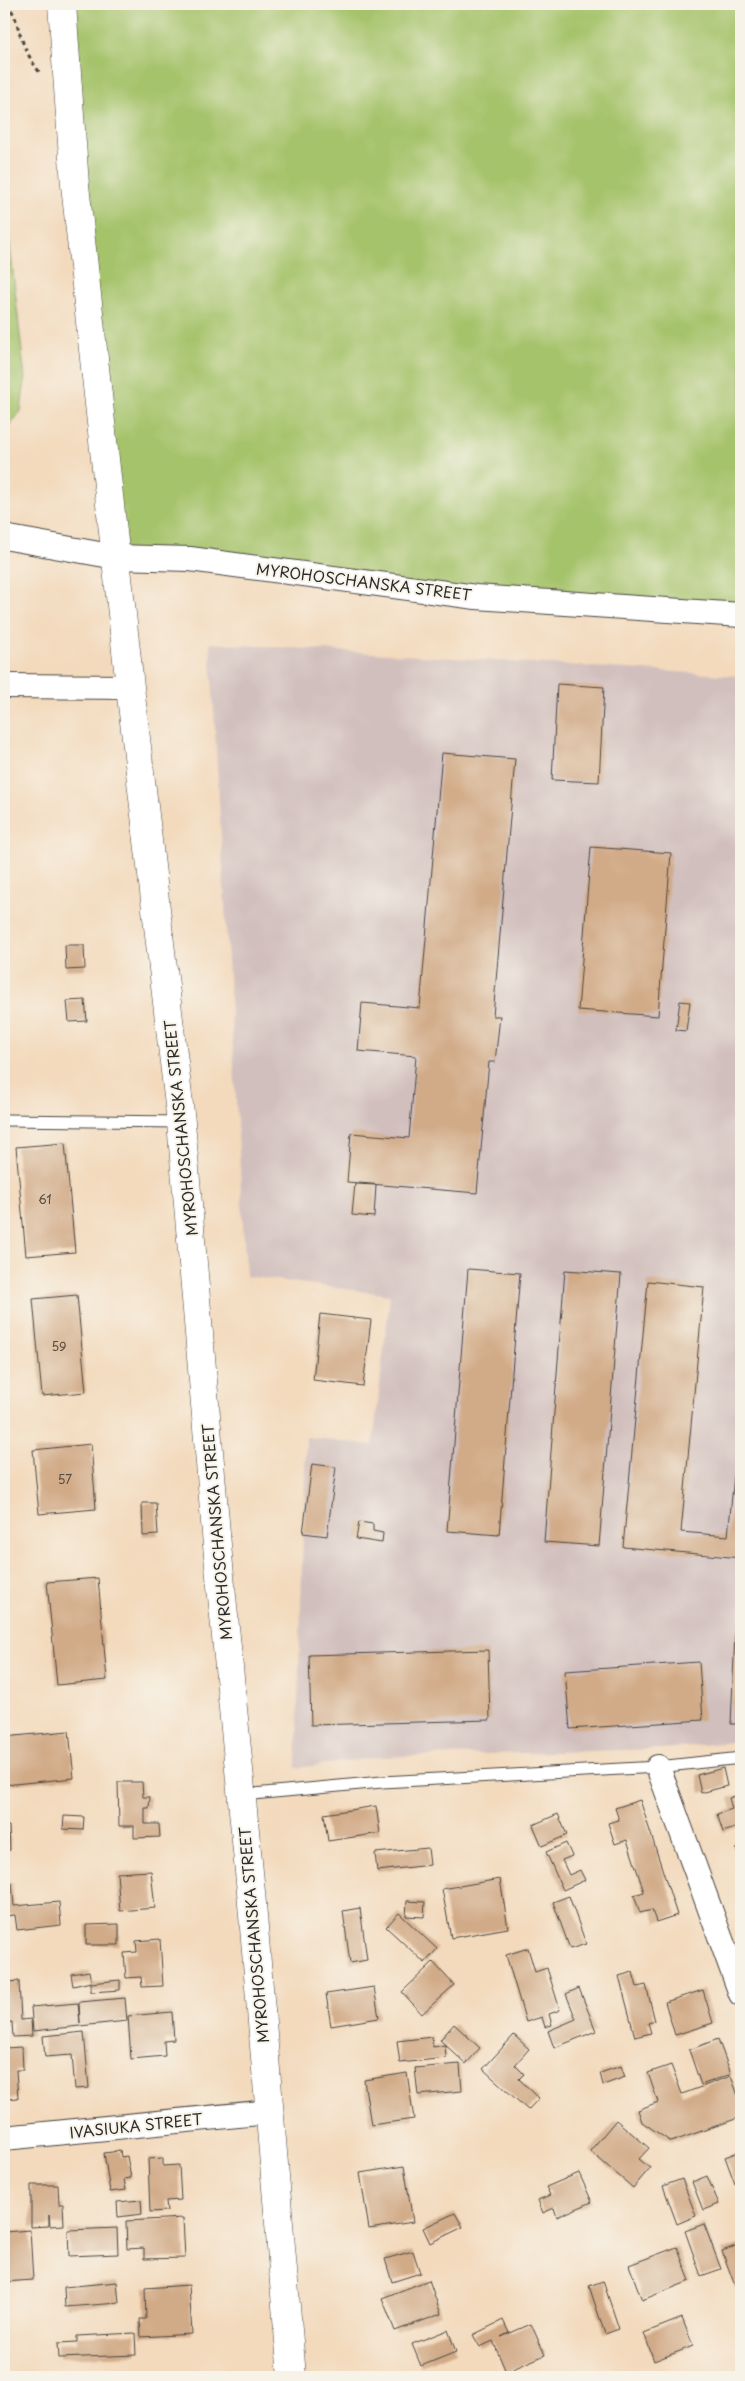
<svg xmlns="http://www.w3.org/2000/svg" width="745" height="2381" viewBox="0 0 745 2381" font-family="'Playpen Sans',sans-serif">
	<rect width="100%" height="100%" fill="#f7f3e8"/>
	<filter id="ink" filterUnits="userSpaceOnUse"><feTurbulence type="fractalNoise" baseFrequency=".02" numOctaves="2"/><feDisplacementMap in="SourceGraphic" scale="10" xChannelSelector="R" yChannelSelector="G"/><feConvolveMatrix kernelMatrix="1 2 1 2 8 2 1 2 1" color-interpolation-filters="sRGB"/></filter>
	<filter id="wash" filterUnits="userSpaceOnUse"><feTurbulence type="fractalNoise" baseFrequency=".0096" numOctaves="4" result="noise"/><feDisplacementMap in="SourceGraphic" scale="20" xChannelSelector="R" yChannelSelector="G"/><feGaussianBlur stdDeviation="1.12" result="paint"/><feColorMatrix in="noise" values="0 0 0 0 0 0 0 0 0 0 0 0 0 0 0 0 0 1.4 0 .05"/><feComposite in="paint" operator="in"/></filter>
	<g filter="url(#wash)">
		<rect width="100%" height="100%" fill="#f3dabd"/>
		<polygon fill="#d1bfbd" points="210,643 741,676 741,1741 662,1749 380,1757 296,1768 306,1437 373,1445 390,1295 246,1276"/>
		<g fill="#a5c36b" stroke="#68774b">
			<polygon points="62,4 741,4 741,615 116,557"/>
			<polygon points="4,192 25,379 21,411 4,434"/>
		</g>
		<g id="blocks">
			<g fill="#d1aa87">
				<polygon points="557,684 604,687 599,782 552,780"/>
				<polygon points="442,753 515,759 493,1016 500,1016 495,1062 489,1062 477,1193 347,1182 351,1133 409,1138 416,1056 358,1051 362,1003 420,1008"/>
				<polygon points="591,847 671,853 658,1016 578,1010"/>
				<polygon points="65,945 84,945 85,969 66,970"/>
				<polygon points="85,1000 87,1021 69,1022 67,1001"/>
				<polygon points="680,1001 690,1002 686,1031 676,1030"/>
				<polygon points="65,1143 75,1252 26,1256 16,1147"/>
				<polygon points="355,1184 376,1185 374,1217 352,1215"/>
				<polygon points="468,1269 520,1273 499,1535 447,1531"/>
				<polygon points="565,1270 621,1274 599,1546 544,1542"/>
				<polygon points="648,1281 704,1287 681,1532 728,1536 741,1405 741,1558 623,1547"/>
				<polygon points="77,1295 86,1392 42,1396 33,1299"/>
				<polygon points="320,1314 371,1320 363,1386 313,1380"/>
				<polygon points="91,1444 96,1509 39,1514 33,1450"/>
				<polygon points="312,1464 336,1467 327,1536 303,1533"/>
				<polygon points="142,1503 156,1503 158,1535 143,1536"/>
				<polygon points="359,1522 373,1524 373,1531 383,1533 382,1543 356,1539"/>
				<polygon points="98,1578 107,1680 57,1685 47,1582"/>
				<polygon points="735,1634 741,1635 741,1724 731,1724"/>
				<polygon points="488,1650 490,1720 311,1725 309,1655"/>
				<polygon points="699,1662 703,1720 570,1729 565,1671"/>
				<polygon points="69,1731 74,1778 4,1785 4,1737"/>
				<polygon points="723,1768 727,1786 701,1793 697,1775"/>
				<polygon points="118,1782 142,1782 143,1797 150,1797 149,1808 145,1808 145,1824 159,1824 160,1837 134,1838 134,1826 119,1826"/>
				<polygon points="741,1794 741,1837 738,1827 723,1832 717,1814 732,1809 729,1798"/>
				<polygon points="640,1800 677,1915 656,1922 652,1910 640,1913 634,1895 644,1892 627,1840 615,1844 608,1823 619,1820 615,1808"/>
				<polygon points="376,1806 380,1833 328,1841 324,1814"/>
				<polygon points="558,1814 567,1835 542,1846 533,1825"/>
				<polygon points="64,1816 84,1817 83,1830 63,1829"/>
				<polygon points="4,1826 9,1826 10,1850 4,1851"/>
				<polygon points="566,1843 572,1856 562,1860 569,1875 580,1870 585,1880 563,1890 546,1852"/>
				<polygon points="428,1848 430,1865 377,1871 375,1853"/>
				<polygon points="741,1848 741,1865 736,1849"/>
				<polygon points="151,1871 155,1908 120,1911 117,1873"/>
				<polygon points="500,1879 508,1928 451,1938 442,1889"/>
				<polygon points="4,1883 12,1883 14,1906 59,1902 61,1925 17,1930 15,1915 4,1916"/>
				<polygon points="569,1896 586,1944 570,1949 553,1902"/>
				<polygon points="407,1901 425,1902 424,1917 406,1916"/>
				<polygon points="360,1908 367,1960 350,1963 343,1911"/>
				<polygon points="399,1913 437,1949 425,1963 386,1927"/>
				<polygon points="119,1924 119,1945 86,1945 86,1925"/>
				<polygon points="160,1939 163,1986 142,1987 141,1977 126,1978 124,1953 137,1952 136,1941"/>
				<polygon points="528,1948 535,1972 547,1968 560,2010 549,2014 552,2025 545,2027 542,2017 526,2022 506,1955"/>
				<polygon points="433,1962 454,1985 422,2014 402,1992"/>
				<polygon points="4,1969 6,1969 8,1982 19,1981 21,2020 31,2019 32,2036 13,2037 12,2022 4,2023"/>
				<polygon points="89,1971 91,1982 73,1986 71,1974"/>
				<polygon points="633,1972 637,1987 646,1985 655,2021 648,2023 651,2033 635,2037 619,1976"/>
				<polygon points="120,1980 120,1990 91,1992 91,1983"/>
				<polygon points="374,1987 379,2018 331,2026 326,1994"/>
				<polygon points="579,1988 596,2031 554,2048 548,2031 576,2019 566,1994"/>
				<polygon points="703,1990 713,2023 675,2035 665,2002"/>
				<polygon points="125,1998 127,2021 33,2031 31,2007 78,2003 80,2023 79,2002"/>
				<polygon points="172,2012 174,2040 164,2041 165,2056 131,2059 128,2016"/>
				<polygon points="454,2024 480,2048 466,2064 440,2040"/>
				<polygon points="84,2032 89,2088 75,2089 72,2055 45,2057 43,2036"/>
				<polygon points="514,2035 529,2049 515,2065 524,2074 519,2079 539,2098 528,2110 483,2069"/>
				<polygon points="432,2037 433,2047 445,2045 446,2058 400,2063 397,2041"/>
				<polygon points="718,2039 731,2074 701,2085 689,2050"/>
				<polygon points="22,2047 23,2070 16,2070 18,2098 4,2099 4,2048"/>
				<polygon points="460,2064 462,2091 418,2095 415,2068"/>
				<polygon points="671,2065 682,2094 731,2076 741,2104 741,2117 671,2142 642,2122 638,2110 658,2102 648,2073"/>
				<polygon points="621,2066 625,2077 603,2085 600,2073"/>
				<polygon points="407,2073 414,2119 371,2125 364,2080"/>
				<polygon points="616,2120 649,2148 639,2159 650,2168 633,2188 590,2151"/>
				<polygon points="120,2151 121,2157 127,2156 131,2178 124,2179 126,2190 110,2192 104,2153"/>
				<polygon points="741,2151 741,2182 735,2184 725,2157"/>
				<polygon points="163,2158 163,2166 179,2165 181,2200 166,2201 167,2211 150,2212 148,2159"/>
				<polygon points="404,2166 413,2222 369,2229 360,2173"/>
				<polygon points="579,2173 592,2202 557,2217 554,2208 543,2213 538,2200 550,2195 546,2187"/>
				<polygon points="707,2176 719,2204 703,2210 692,2182"/>
				<polygon points="682,2179 696,2216 677,2224 663,2186"/>
				<polygon points="31,2185 58,2185 59,2204 63,2204 64,2225 50,2226 49,2215 49,2226 31,2227"/>
				<polygon points="141,2200 142,2214 118,2217 117,2202"/>
				<polygon points="455,2213 463,2227 430,2243 423,2228"/>
				<polygon points="183,2218 185,2258 144,2259 144,2248 127,2249 126,2221"/>
				<polygon points="704,2224 721,2269 701,2276 685,2231"/>
				<polygon points="117,2228 118,2254 69,2256 68,2230"/>
				<polygon points="30,2230 33,2280 4,2282 4,2232"/>
				<polygon points="741,2244 741,2302 722,2251"/>
				<polygon points="677,2247 690,2281 642,2300 629,2265"/>
				<polygon points="413,2251 420,2273 392,2282 385,2259"/>
				<polygon points="429,2280 441,2314 395,2331 382,2298"/>
				<polygon points="603,2281 619,2329 605,2334 589,2286"/>
				<polygon points="117,2282 119,2303 65,2307 64,2287"/>
				<polygon points="189,2285 192,2334 141,2337 140,2319 146,2319 145,2288"/>
				<polygon points="682,2318 693,2346 654,2361 644,2333"/>
				<polygon points="503,2320 509,2333 501,2337 531,2324 545,2355 506,2372 493,2341 480,2347 473,2335"/>
				<polygon points="448,2330 456,2352 421,2366 412,2344"/>
				<polygon points="135,2333 136,2355 59,2358 58,2343 77,2342 77,2336"/>
			</g>
		</g>
	</g>
	<g filter="url(#ink)">
		<use href="#blocks" fill-opacity="0" stroke="#494541" stroke-width="1"/>
		<g fill="none" stroke-linecap="round" stroke-linejoin="round">
			<defs>
				<g id="service">
					<polyline points="4,1120 181,1122"/>
					<polyline points="242,1795 382,1782 658,1767 741,1758"/>
				</g>
				<g id="minor">
					<polyline points="4,537 116,557 190,559 476,597 741,615"/>
					<polyline points="4,686 130,687"/>
					<polyline points="658,1767 741,1994"/>
					<polyline points="4,2138 269,2112"/>
				</g>
				<polyline id="secondary" points="62,4 75,185 130,687 181,1122 217,1545 251,1892 292,2377"/>
			</defs>
			<use href="#service" stroke="#494541" stroke-width="13"/>
			<use href="#minor" stroke="#494541" stroke-width="26"/>
			<use href="#secondary" stroke="#494541" stroke-width="29"/>
			<path stroke="#494541" stroke-width="3" stroke-dasharray="4 4" stroke-linecap="butt" d="M6 4C17 15 16 23 21 37 25 50 32 62 40 73"/>
			<use href="#service" stroke="#fff" stroke-width="11"/>
			<use href="#minor" stroke="#fff" stroke-width="24"/>
			<use href="#secondary" stroke="#fff" stroke-width="28"/>
		</g>
	</g>
	<g text-anchor="middle" dominant-baseline="central" stroke-width="4" stroke-linejoin="round" paint-order="stroke">
		<g font-size="12" fill="#544b42">
			<text x="45" y="1199">61</text>
			<text x="59" y="1346">59</text>
			<text x="65" y="1479">57</text>
		</g>
		<g font-size="15" fill="#2b2b2b" stroke="#f7f3e8">
			<text transform="translate(364 581) rotate(7)">MYROHOSCHANSKA STREET</text>
			<text transform="translate(180 1128) rotate(-96)">MYROHOSCHANSKA STREET</text>
			<text transform="translate(216 1532) rotate(-95)">MYROHOSCHANSKA STREET</text>
			<text transform="translate(253 1935) rotate(-95)">MYROHOSCHANSKA STREET</text>
			<text transform="translate(136 2125) rotate(-6)">IVASIUKA STREET</text>
		</g>
	</g>
	<rect width="745" height="2381" fill="none" stroke="#f7f3e8" stroke-width="20"/>
</svg>
